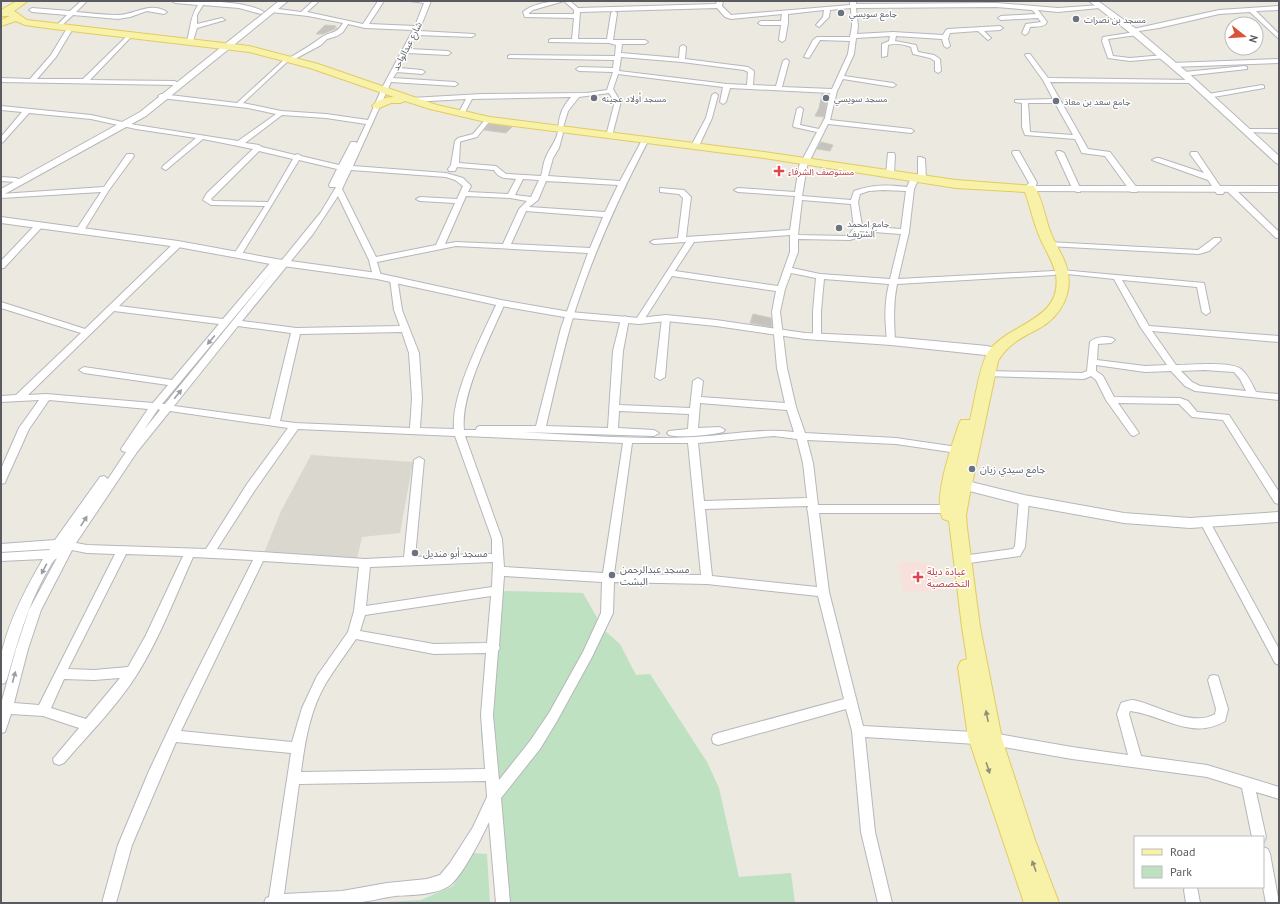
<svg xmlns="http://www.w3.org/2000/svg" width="1280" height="904" viewBox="0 0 1280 904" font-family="'PT Sans','Noto Sans Arabic',sans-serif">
	<rect width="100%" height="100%" fill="#ebe9e0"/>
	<polygon fill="#dad8ce" points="311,455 413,462 400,533 362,537 357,559 264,553 281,511"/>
	<polygon fill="#f8e1dc" points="898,562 933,563 939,592 903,591"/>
	<g fill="#bee1c1">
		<polygon points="507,591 583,593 604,630 620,644 636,675 650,674 707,762 719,788 739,877 791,873 795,903 498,903 488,784 481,736 492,593"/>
		<polygon points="471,853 487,854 490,903 370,903 421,900 453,886"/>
	</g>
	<g fill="#c6c3be" stroke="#cfcbbf">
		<polygon points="325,25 336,26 334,28 337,28 323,34 316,34"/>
		<polygon points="822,94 828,95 824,117 815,116 819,108"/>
		<polygon points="489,124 490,124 512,127 506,133 484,130"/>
		<polygon points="821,142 833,145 830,151 817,149"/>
		<polygon points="753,314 771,318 772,327 750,323"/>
	</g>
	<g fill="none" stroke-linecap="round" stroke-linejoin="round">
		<defs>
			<g id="minor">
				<path d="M81 1H87L76 12C90 13 104 15 118 15 135 15 150 1 167 12L164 14 147 11 130 17 118 19 73 15 59 28 56 26 67 15 32 12 29 10 32 8 70 11Z"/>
				<path d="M172 1C194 1 246 0 264 12L261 14 239 8 203 5 197 15V24L222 18 225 20 197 28 193 41 190 43 187 41C191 27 190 17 198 5L175 3Z"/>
				<path d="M313 1H319L307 12 363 24 378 1H384L369 24 415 26 424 3 410 1H431L419 31 474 34 475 35 472 37 417 35 409 49 448 51 451 53 448 55 407 53 399 68 422 70 425 72 422 74 397 72 393 78 455 82 458 84 455 86 391 82 353 166 446 173 463 178 471 186 468 192 508 194 516 179C506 178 499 179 494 170L457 167 455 171H449L448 169 451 165 455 141 458 138 473 134 484 121H488L489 122 477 137 462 141 460 142 459 163 496 166 506 174 541 176C543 170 543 163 546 157 549 149 557 140 558 131 559 116 561 109 571 97L472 99 464 114 461 116 458 114 466 99 411 102 408 100 411 98 482 94 587 93 607 90 613 72 579 71 576 69 579 67 613 68 614 60 508 58V56L510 55 615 56 616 45 609 43 549 42V40L551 39H572L574 18 525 17 523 12C534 2 556 1 570 1L578 8 716 4 717 1H723L722 6 731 15 850 5V1H856V4L996 3 1058 8 1101 5 1102 6 1099 8 1058 12 1038 10 1047 22C1044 28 1036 26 1030 27L1028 33 1025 35 1022 33 1026 24 1041 22 1038 18 1001 20 998 18 1001 16 1036 14 1032 10 996 7 856 8 858 26 857 34 893 32 943 35 946 30 948 29 1000 26 1003 28 1000 30 984 31 991 38 988 40 978 31 950 33 948 39 950 46 947 48 944 46 942 39 896 36 895 41 916 45 918 52 934 55 940 59 941 71 938 73 935 71V61L930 58 913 54 911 47C904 44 895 43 888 45L887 56 882 57V44L889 41 890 36 856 38 854 54 844 76 893 83 896 85 893 87 843 79 837 91 830 120 911 129 914 131 911 133 828 124 807 166 802 196 851 200 854 191C872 184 889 185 907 187L910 180H916L917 182 914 189 909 232 898 279 1054 271 1057 272 1061 270 1204 283 1210 312 1206 315 1202 312 1197 287 1122 280 1149 326 1279 336V342L1152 331 1176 365C1189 365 1232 361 1241 369 1248 375 1252 384 1256 392L1279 394V400L1195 391 1185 386 1171 371 1145 372 1096 365V371L1103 376 1114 397 1180 398 1188 401 1197 412 1229 415 1279 492V504L1275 503 1223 420 1192 417 1179 404 1118 403 1139 433 1134 436 1131 435 1106 400 1096 380 1091 376 1084 379 985 376 983 374 985 372 988 371 1082 373 1087 371 1090 342C1095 337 1109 335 1115 340L1111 343 1098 344 1097 360 1145 366 1167 365 1141 328 1114 279 1058 273 1054 275 897 284C893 304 894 321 895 341L891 344 887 341C885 321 884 304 889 284L824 279 821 311V337L817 340 813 337V311L816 278 791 273 785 289 780 312 787 368 796 407 805 433 896 438 964 448 969 451 964 454 896 444 807 440 813 463 818 505H952L956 506 957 509 956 512 952 513H819L829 592 863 726 992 733 1072 747 1128 755 1117 714 1121 703C1124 702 1129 700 1133 700 1156 704 1192 728 1215 714L1216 709 1208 680 1210 676 1214 675 1218 676 1228 709 1225 721C1192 741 1163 715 1130 711L1129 714 1141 756 1207 765 1279 787V799L1256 792 1266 837 1264 842 1263 837H1252L1242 788 1207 777 1072 759 992 745 865 737 875 832 892 903H878L861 832 852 731 846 709 718 745 713 743 712 739 713 735 718 733 844 699 818 596 707 584 614 582 613 613 592 657 557 721 540 749 501 798 510 903H496L489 822C482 837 462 877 449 886 436 895 410 895 395 896 381 898 367 902 353 903 323 904 293 903 264 903L266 898 269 897 291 753 176 742 132 845 116 903H102L118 845 149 771 183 699 253 560 193 557C176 595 159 640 136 676 116 707 88 735 64 763L59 765 54 763 53 759 79 728 43 716 11 714 5 732 1 733V704L16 649 29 610 57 558C52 561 49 569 45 575 27 608 17 643 7 679L5 683 1 684C1 675 0 665 1 656 8 622 26 588 43 559L1 561V553L49 550 50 549 1 552V544L55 540 100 477 104 476 108 479 126 452 122 451 121 449 148 409 49 400 29 429 6 480 5 483 1 484V469L19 428 39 400 1 402V396L16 395 81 333 1 308V302L85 329 175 242H181V246L119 306 223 319 272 261H278V265L162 404H165L321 212 336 187H330L329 185 337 169 299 160 242 254 238 256 234 254 265 206 211 205 203 200 207 193 253 149 203 139 166 170 162 168 163 166 196 138 136 129 91 119 29 113 3 142 1 143V137L22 112 1 110V106L91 115 136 125 238 141 276 114 248 108 161 98 158 96 161 94 237 103 285 59 288 61 287 62 243 103 281 111 326 114 368 120 382 88 413 30 365 28 348 24 343 32 337 36 327 39 321 45 293 60H289V58C301 51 311 45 322 37 331 31 336 35 343 23L308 16 271 12 268 10 271 8 301 12ZM564 1 574 10V14H529V13L533 10ZM717 8 725 17 731 19 782 14 781 21H761L758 23 761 25H781L779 40 782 42 785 40 788 23V14L824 10 823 17 816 25 819 27 829 17 830 10 851 8 852 26 850 37H817L813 40 804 57 809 58 820 40 850 41 848 54 832 89 782 87 789 61 786 59 783 61 776 86 753 85 754 71 748 67 685 59 686 47 683 45 680 47 679 58 621 53 622 44H645L648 42 645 40H613L617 13 614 11 611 13 607 39H578L580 12ZM621 57 682 62 744 70 748 72 747 85 727 84 619 71ZM618 74 723 87 720 102 723 104 726 102 730 88 830 93 825 118 819 129 800 125 803 109 800 107 797 109 793 126 794 127 817 132 799 166 795 192 738 188 734 190 738 192 795 196 790 230 686 237 691 197 684 190 660 188V192L679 194 683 198 678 238 654 240 650 242 654 244 686 242 635 321 639 324 642 323 672 276 776 291 772 312 777 368 785 403 701 397 703 381 698 378 693 381 690 408 619 405 623 351 629 319 625 316 621 319 613 351 608 428 546 426C555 388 563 350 574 314 593 254 618 199 647 143L641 142 620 181 548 176 553 158 559 148 563 133 562 131 568 111 579 97 609 93 614 101V105L606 136 609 138 612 136 620 105V101L613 89ZM282 115 326 118 366 124 341 177 357 143 355 142H351L339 165 301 156 298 154 295 155 262 147 259 145 245 143ZM259 151 293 159 268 202 213 201 211 199ZM351 170 446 177 455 180 463 186 457 199 420 197 416 199 420 201 455 203 436 245 376 257 342 189ZM523 179 539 180 531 197 515 195ZM546 181 618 185 605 212 529 207 538 200ZM883 190 906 191 901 229 862 226 858 202 860 194 869 191ZM338 196 369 260 373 276 377 278 381 276 377 262 456 246 588 253 561 328 536 426H480L477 427 476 430H464C460 394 491 336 505 303L504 301H498L497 303C482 336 451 394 454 429L420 428 422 398 419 353 402 310 397 277H394L390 279 394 310 400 326 296 328 242 321 313 234ZM466 196 510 198 527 201 519 209 503 244 456 242 445 244ZM802 200 851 204 854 228 848 236 798 235ZM526 211 603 217 590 248 511 244ZM860 231 901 234 890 279 820 274 792 268 798 252V239L850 240 856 238ZM790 235V252L778 286 675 271 694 242ZM114 311 219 324 172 380 84 367 79 370 84 373 168 385 153 403 46 394 28 395ZM238 326 291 333 270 419 174 406ZM402 332 409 353 412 398 410 428 295 423 280 421 300 334ZM1204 370 1234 372 1240 379 1246 391 1200 386 1192 382 1181 371ZM700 403 787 410 794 432C761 428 728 435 694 437 637 440 579 435 522 432L654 436 659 433 654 430 618 428 619 411 689 414 688 429 669 431 667 433 669 435C678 438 713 435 723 432L725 430 720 427 698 428ZM158 409 160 410 144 430ZM170 411 288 428 247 484 206 549 87 545 76 543 137 452ZM298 429 455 436 492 539V554L444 555 415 557 424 460 419 457 414 460 404 557 365 559 217 549 255 490ZM465 436 623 443 603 573 504 567 502 539ZM774 436 797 439 803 463 807 498 704 501 698 443ZM632 443H688L701 575 614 574ZM808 506 807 509 808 512 817 587 712 576 705 509ZM72 550 87 553 115 554 39 705 14 703 28 649 41 610ZM126 554 183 556 146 635 128 667 94 670 68 669ZM263 561 359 567 354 611 348 632 317 676 302 708 292 742 181 731ZM493 562 492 587 366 606 370 567ZM504 576 602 582 601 613 583 652 549 713 530 741 499 780 493 715 498 651 500 648 499 646ZM491 596 487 643 434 644 360 631 365 615ZM356 639 434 654 486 653 481 715 485 769 301 772C305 741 310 710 326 683 335 668 346 654 356 639ZM120 678 86 719 51 708 64 679 94 680ZM486 781 487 797 473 827 450 863 440 875 427 879 387 883 342 891 284 894 299 784Z"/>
				<polygon points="1279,6 1279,10 1256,11 1279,34 1279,39 1250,12 1219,14 1159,28 1132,32 1129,30 1219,10"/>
				<polygon points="69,28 72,30 56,57 37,79 83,79 128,35 131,37 130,38 90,80 175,81 178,83 175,85 1,82 1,78 30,79 51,55 66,30"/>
				<polygon points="1135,32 1138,34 1137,35 1108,39 1113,56 1130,58 1164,55 1166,56 1166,58 1130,61 1108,58 1102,41 1103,37"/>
				<path d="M1026 54H1030L1048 78 1194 80V82L1192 83 1050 82 1088 149 1110 152 1137 188V192H1131L1105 156 1082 153 1075 139 1025 135 1022 127V103L1015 102V100L1053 99 1043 80 1025 55ZM1028 103H1055L1073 135 1030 132Z"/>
				<polygon points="1279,59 1279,63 1172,67 1169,65 1172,63"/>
				<polygon points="1245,66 1247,67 1247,69 1184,76 1181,74 1184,72"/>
				<polygon points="1262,85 1264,86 1264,88 1208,98 1205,96 1208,94"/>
				<polygon points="715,93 718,95 712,118 699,146 695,148 691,146 706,118 712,95"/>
				<polygon points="1247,129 1279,129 1279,133 1245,132 1244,131"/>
				<polygon points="1013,151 1019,151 1037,183 1033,191 1027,191 1025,187 1029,183 1012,153"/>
				<polygon points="1057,151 1060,151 1064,153 1081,190 1080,192 1077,192 1073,190 1056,153"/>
				<polygon points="1191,152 1197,152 1224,192 1223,194 1217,194 1208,180 1152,160 1156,158 1159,158 1204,173 1190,154"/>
				<polygon points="888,153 894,153 895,155 894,174 890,176 886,174"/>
				<polygon points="127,154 133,154 134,156 109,190 83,232 80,232 76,230 101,192 1,198 1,194 104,187"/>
				<polygon points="918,157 921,157 925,159 926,179 922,181 918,179"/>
				<polygon points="1,177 16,178 20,180 16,182 1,181"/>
				<polygon points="1228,188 1234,188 1279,232 1279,238 1276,238 1228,192"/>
				<polygon points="36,224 39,224 43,226 4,268 1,268 1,261"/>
				<polygon points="1214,238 1220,238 1221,240 1209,251 1199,254 1048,246 1044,244 1048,242 1198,250"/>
				<polygon points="666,315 670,318 665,377 660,380 655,377 662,318"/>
				<polygon points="1024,496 1028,497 1029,500 1025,547 1020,556 962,564 958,563 956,560 958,557 962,556 1013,549 1015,546 1019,500 1020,497"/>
				<polygon points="1205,518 1209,519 1210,522 1279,649 1279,665 1275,663 1200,522 1201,519"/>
				<polygon points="1263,847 1268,849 1270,854 1279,903 1266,903 1263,887"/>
				<polygon points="1185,887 1197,887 1200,903 1186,903 1184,890"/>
			</g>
			<g id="tertiary">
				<polygon points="279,1 288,1 146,116 1,196 1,189 140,112"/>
				<polygon points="1089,1 1098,1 1135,28 1195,79 1279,156 1279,164 1276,163 1189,83 1129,32"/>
				<polygon points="1030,186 1279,186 1279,192 1027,191 1025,189 1027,187"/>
				<polygon points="1,217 178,241 276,259 377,273 501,300 570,312 639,318 666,315 716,320 805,333 891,337 987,346 999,349 1001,352 999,355 995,356 891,345 805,339 716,326 666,321 639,324 570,318 501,306 377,279 276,265 178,247 1,223"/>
				<polygon points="955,478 1024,495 1124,513 1190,518 1279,512 1279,522 1190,528 1124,523 1024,505 950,486 948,483 950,480"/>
			</g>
			<path id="primary" d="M17 1H28L14 11 27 20 249 46 318 64 437 105 490 117 764 152 956 180 1034 186C1044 201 1045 222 1053 238 1057 247 1063 256 1066 265 1075 291 1061 317 1038 329 1022 337 1007 345 998 361L969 498 966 515 967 528 980 627 1002 739 1035 840 1059 903H1024L968 737 958 667 961 661 967 659 962 627 949 521 943 519C932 500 952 445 959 424L961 420H970C975 401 979 367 988 352 1008 323 1063 321 1056 275 1053 260 1043 247 1038 233 1033 220 1030 206 1025 192L956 188 764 158 490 123 430 109 405 101 400 103H391L377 109 372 106C377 100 386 97 394 97L310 68 249 52 46 28 25 25 16 21 1 26V20L10 16H1V10Z"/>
		</defs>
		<use href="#minor" stroke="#b6b7bc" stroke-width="2"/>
		<use href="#tertiary" stroke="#b6b7bc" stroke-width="2"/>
		<use href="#primary" stroke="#e4cb5f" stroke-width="2"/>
		<use href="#minor" fill="#fff" fill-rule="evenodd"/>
		<use href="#tertiary" fill="#fff" fill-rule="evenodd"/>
		<use href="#primary" fill="#f7f2a8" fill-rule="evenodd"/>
	</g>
	<defs><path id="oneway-solid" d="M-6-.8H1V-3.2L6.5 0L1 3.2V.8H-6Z"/></defs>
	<g fill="#9b9da0">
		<use href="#oneway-solid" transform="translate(211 340) rotate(130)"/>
		<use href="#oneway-solid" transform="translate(178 394) rotate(-51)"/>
		<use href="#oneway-solid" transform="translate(84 521) rotate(-57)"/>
		<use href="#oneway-solid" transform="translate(44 569) rotate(118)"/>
		<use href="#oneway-solid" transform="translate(14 677) rotate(-75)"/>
	</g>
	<g fill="#909079">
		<use href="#oneway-solid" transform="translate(987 716) rotate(-101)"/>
		<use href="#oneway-solid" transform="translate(988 768) rotate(72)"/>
		<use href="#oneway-solid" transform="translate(1034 866) rotate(-110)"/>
	</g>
	<g fill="#6b7280" stroke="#fff" stroke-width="1.5">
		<circle cx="841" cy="13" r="4"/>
		<circle cx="1076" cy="19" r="4"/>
		<circle cx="594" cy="98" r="4"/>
		<circle cx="826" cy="98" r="4"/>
		<circle cx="1056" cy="101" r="4"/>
		<circle cx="839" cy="228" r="4"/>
		<circle cx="972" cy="469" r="4"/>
		<circle cx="415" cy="553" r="4"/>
		<circle cx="612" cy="575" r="4"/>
	</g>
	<g fill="#e0444e" stroke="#fff" stroke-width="1.5">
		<path d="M777 165h4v4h4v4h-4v4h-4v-4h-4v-4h4z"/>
		<path d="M916 571h4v4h4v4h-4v4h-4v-4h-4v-4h4z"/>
	</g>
	<g text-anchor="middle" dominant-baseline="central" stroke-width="3" stroke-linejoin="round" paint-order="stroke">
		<g font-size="9" fill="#5b616d" stroke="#fff" text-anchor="start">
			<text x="849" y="13">جامع سويسي</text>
			<text x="1084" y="19">مسجد بن نصرات</text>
			<text x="602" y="98">مسجد أولاد عجينه</text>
			<text x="834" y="98">مسجد سويسي</text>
			<text x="1064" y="101">جامع سعد بن معاذ</text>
			<text x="847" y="223">جامع امحمد<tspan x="847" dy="10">الشريف</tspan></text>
		</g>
		<g font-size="9" fill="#595b60" stroke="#fff">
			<text transform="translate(407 46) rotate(-63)">شارع عبدالواحد</text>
		</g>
		<g font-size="9" fill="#be3a42" stroke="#fff" text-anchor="start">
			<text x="788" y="171">مستوصف الشرفاء</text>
		</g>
		<g font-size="10" fill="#5b616d" stroke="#fff" text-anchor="start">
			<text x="980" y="469">جامع سيدي زيان</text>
			<text x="423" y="553">مسجد أبو منديل</text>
			<text x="620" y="569">مسجد عبدالرحمن<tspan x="620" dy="12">البشت</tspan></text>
		</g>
		<g font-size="10" fill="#be3a42" stroke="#fff" text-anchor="start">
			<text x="927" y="571">عيادة ديلة<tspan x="927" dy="12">التخصصية</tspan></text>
		</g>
	</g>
	<rect width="1280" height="904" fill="none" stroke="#595b60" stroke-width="4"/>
	<rect x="1134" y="836" width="130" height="52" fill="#ffffff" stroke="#bdbdbf"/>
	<rect x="1142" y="849" width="20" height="6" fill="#f7f2a8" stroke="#bdbdbf"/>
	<text x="1170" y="856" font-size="12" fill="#595b60">Road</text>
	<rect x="1142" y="866" width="20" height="12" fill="#bee1c1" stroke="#bdbdbf"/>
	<text x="1170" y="876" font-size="12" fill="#595b60">Park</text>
	<g transform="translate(1244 36) rotate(107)"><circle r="19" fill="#ffffff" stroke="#bdbdbf"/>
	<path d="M0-3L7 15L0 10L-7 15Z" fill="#d95338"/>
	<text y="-6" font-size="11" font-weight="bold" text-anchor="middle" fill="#595b60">N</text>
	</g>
</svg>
